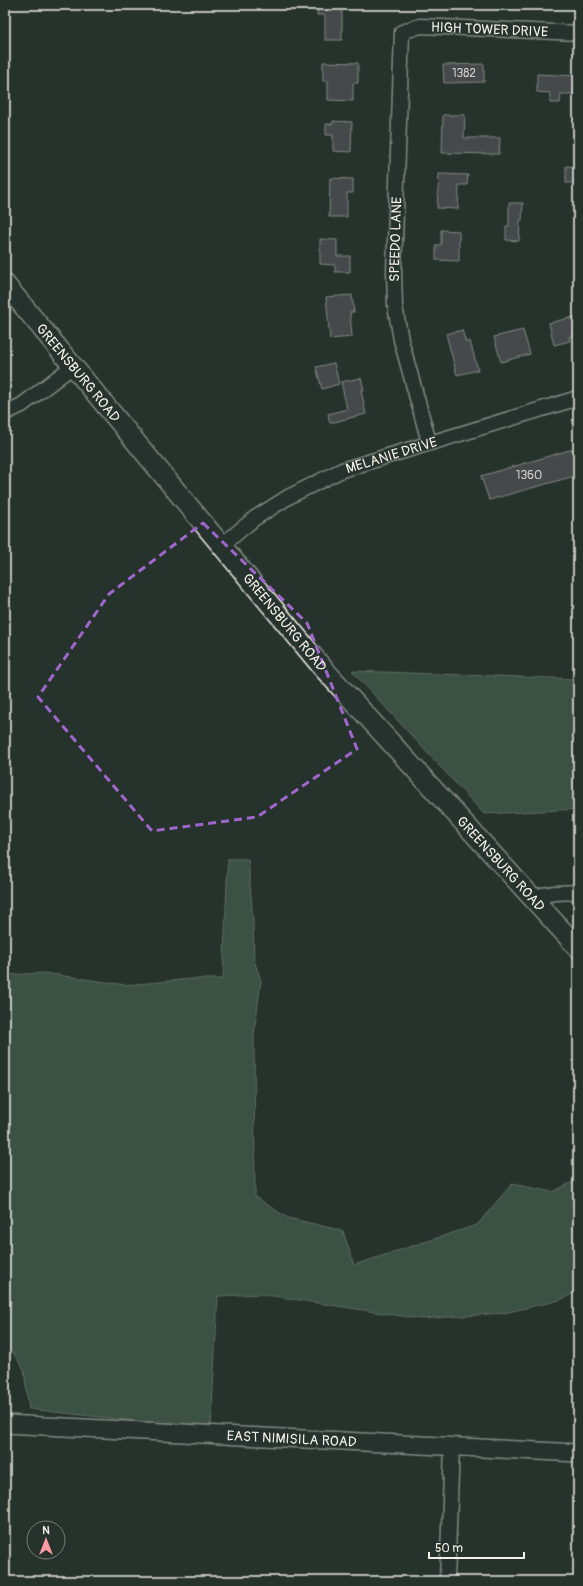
<svg xmlns="http://www.w3.org/2000/svg" width="583" height="1586" viewBox="0 0 583 1586" font-family="Pangolin,sans-serif">
	<rect width="100%" height="100%" fill="#26332d"/>
	<filter id="ink" filterUnits="userSpaceOnUse"><feTurbulence type="fractalNoise" baseFrequency=".025" numOctaves="2"/><feDisplacementMap in="SourceGraphic" scale="8" xChannelSelector="R" yChannelSelector="G"/><feConvolveMatrix kernelMatrix="1 2 1 2 8 2 1 2 1" color-interpolation-filters="sRGB"/></filter>
	<g filter="url(#ink)">
		<g fill="#547661" stroke="#a4b4a4">
			<polygon points="352,671 578,679 578,809 484,814"/>
			<polygon points="228,859 248,859 253,920 254,960 261,981 254,1034 255,1197 288,1218 343,1231 354,1265 477,1225 512,1184 553,1192 578,1179 578,1291 560,1300 504,1313 421,1319 260,1294 218,1296 211,1425 144,1422 29,1409 24,1370 5,1340 5,975 44,973 125,985 192,979 223,979"/>
		</g>
		<g fill="#6a6570" stroke="#f4f1e8">
			<polygon points="318,5 342,5 342,40 325,40 325,15 317,15"/>
			<polygon points="323,62 358,63 358,83 353,83 353,101 328,100 328,81 323,81"/>
			<polygon points="484,64 484,82 444,83 443,65"/>
			<polygon points="537,74 578,76 578,94 561,94 560,103 550,103 550,93 537,92"/>
			<polygon points="443,115 465,115 464,138 500,138 499,154 442,153"/>
			<polygon points="333,121 352,122 351,152 333,151 333,135 326,135 326,124 333,124"/>
			<polygon points="566,166 578,167 578,183 566,183"/>
			<polygon points="439,174 468,175 467,185 459,185 458,209 437,208"/>
			<polygon points="330,178 353,179 353,193 347,193 347,217 329,217"/>
			<polygon points="509,203 523,203 522,220 520,220 519,241 506,240 506,226 509,226"/>
			<polygon points="441,230 459,231 459,261 436,260 436,245 441,245"/>
			<polygon points="320,239 337,240 337,256 350,256 350,272 335,272 335,265 320,264"/>
			<polygon points="352,295 354,312 350,312 352,337 330,339 326,297"/>
			<polygon points="578,316 578,334 569,337 570,341 554,345 549,323"/>
			<polygon points="462,330 466,343 470,341 478,370 457,375 446,334"/>
			<polygon points="523,330 530,354 501,362 494,337"/>
			<polygon points="334,363 339,384 322,389 316,367"/>
			<polygon points="361,378 364,390 361,390 366,414 330,423 328,414 347,409 341,382"/>
			<polygon points="573,449 578,468 578,475 489,500 481,476"/>
		</g>
		<g fill="none" stroke-linecap="round" stroke-linejoin="round">
			<defs>
				<g id="minor">
					<polyline points="5,413 22,405 73,366"/>
					<path id="s1" d="M429 442 401 340 395 306 394 271 402 32 420 26 578 33"/>
					<path id="s2" d="M221 546 255 518 290 496 342 470 578 398"/>
					<polyline points="531,897 555,893 578,892"/>
					<polyline points="447,1581 452,1447"/>
				</g>
				<g id="tertiary">
					<path id="s3" d="M5 1424 578 1453"/>
				</g>
				<g id="secondary">
					<path id="s4" d="M5 284 322 667 578 948"/>
				</g>
			</defs>
			<use href="#minor" stroke="#f4f1e8" stroke-width="17"/>
			<use href="#tertiary" stroke="#f4f1e8" stroke-width="20"/>
			<use href="#secondary" stroke="#f4f1e8" stroke-width="22"/>
			<use href="#minor" stroke="#26332d" stroke-width="14"/>
			<use href="#tertiary" stroke="#26332d" stroke-width="17"/>
			<use href="#secondary" stroke="#26332d" stroke-width="19"/>
		</g>
	</g>
	<path d="M0 0H583V1586H0ZM203 523 307 623 357 749 257 817 152 831 38 697 109 594Z" fill="#26332d" fill-opacity=".55" fill-rule="evenodd"/>
	<path fill="none" stroke="#9f67cb" stroke-width="3" stroke-dasharray="8 5" stroke-linejoin="round" d="M203 523 307 623 357 749 257 817 152 831 38 697 109 594Z"/>
	<g text-anchor="middle" dominant-baseline="central" stroke-width="3" stroke-linejoin="round" paint-order="stroke">
		<g font-size="12" fill="#d2ceca">
			<text x="464" y="73">1382</text>
			<text x="529" y="475">1360</text>
		</g>
		<g font-size="14" fill="#f4f1e8" stroke="#26332d">
			<text stroke="none"><textPath href="#s1" startOffset="503">HIGH TOWER DRIVE</textPath></text>
			<text stroke="none"><textPath href="#s1" startOffset="207">SPEEDO LANE</textPath></text>
			<text stroke="none"><textPath href="#s4" startOffset="115">GREENSBURG ROAD</textPath></text>
			<text stroke="none"><textPath href="#s2" startOffset="195">MELANIE DRIVE</textPath></text>
			<text stroke="none"><textPath href="#s4" startOffset="439">GREENSBURG ROAD</textPath></text>
			<text stroke="none"><textPath href="#s4" startOffset="763">GREENSBURG ROAD</textPath></text>
			<text stroke="none"><textPath href="#s3" startOffset="287">EAST NIMISILA ROAD</textPath></text>
		</g>
	</g>
	<rect width="583" height="1586" fill="none" stroke="#26332d" stroke-width="20"/>
	<rect x="10" y="10" width="563" height="1566" fill="none" stroke="#f4f1e8" stroke-width="1.5" filter="url(#ink)"/>
	<g transform="translate(46 1540)"><circle r="19" fill="#26332d" stroke="#787f78"/>
	<path d="M0-3L7 15L0 10L-7 15Z" fill="#ff9aa2"/>
	<text y="-6" font-size="11" font-weight="bold" text-anchor="middle" fill="#f4f1e8">N</text>
	</g>
	<path d="M429 1552v6h95v-6" fill="none" stroke="#f4f1e8" stroke-width="2"/>
	<text x="435" y="1552" font-size="12" fill="#f4f1e8" stroke="#26332d" stroke-width="3" paint-order="stroke">50 m</text>
</svg>
